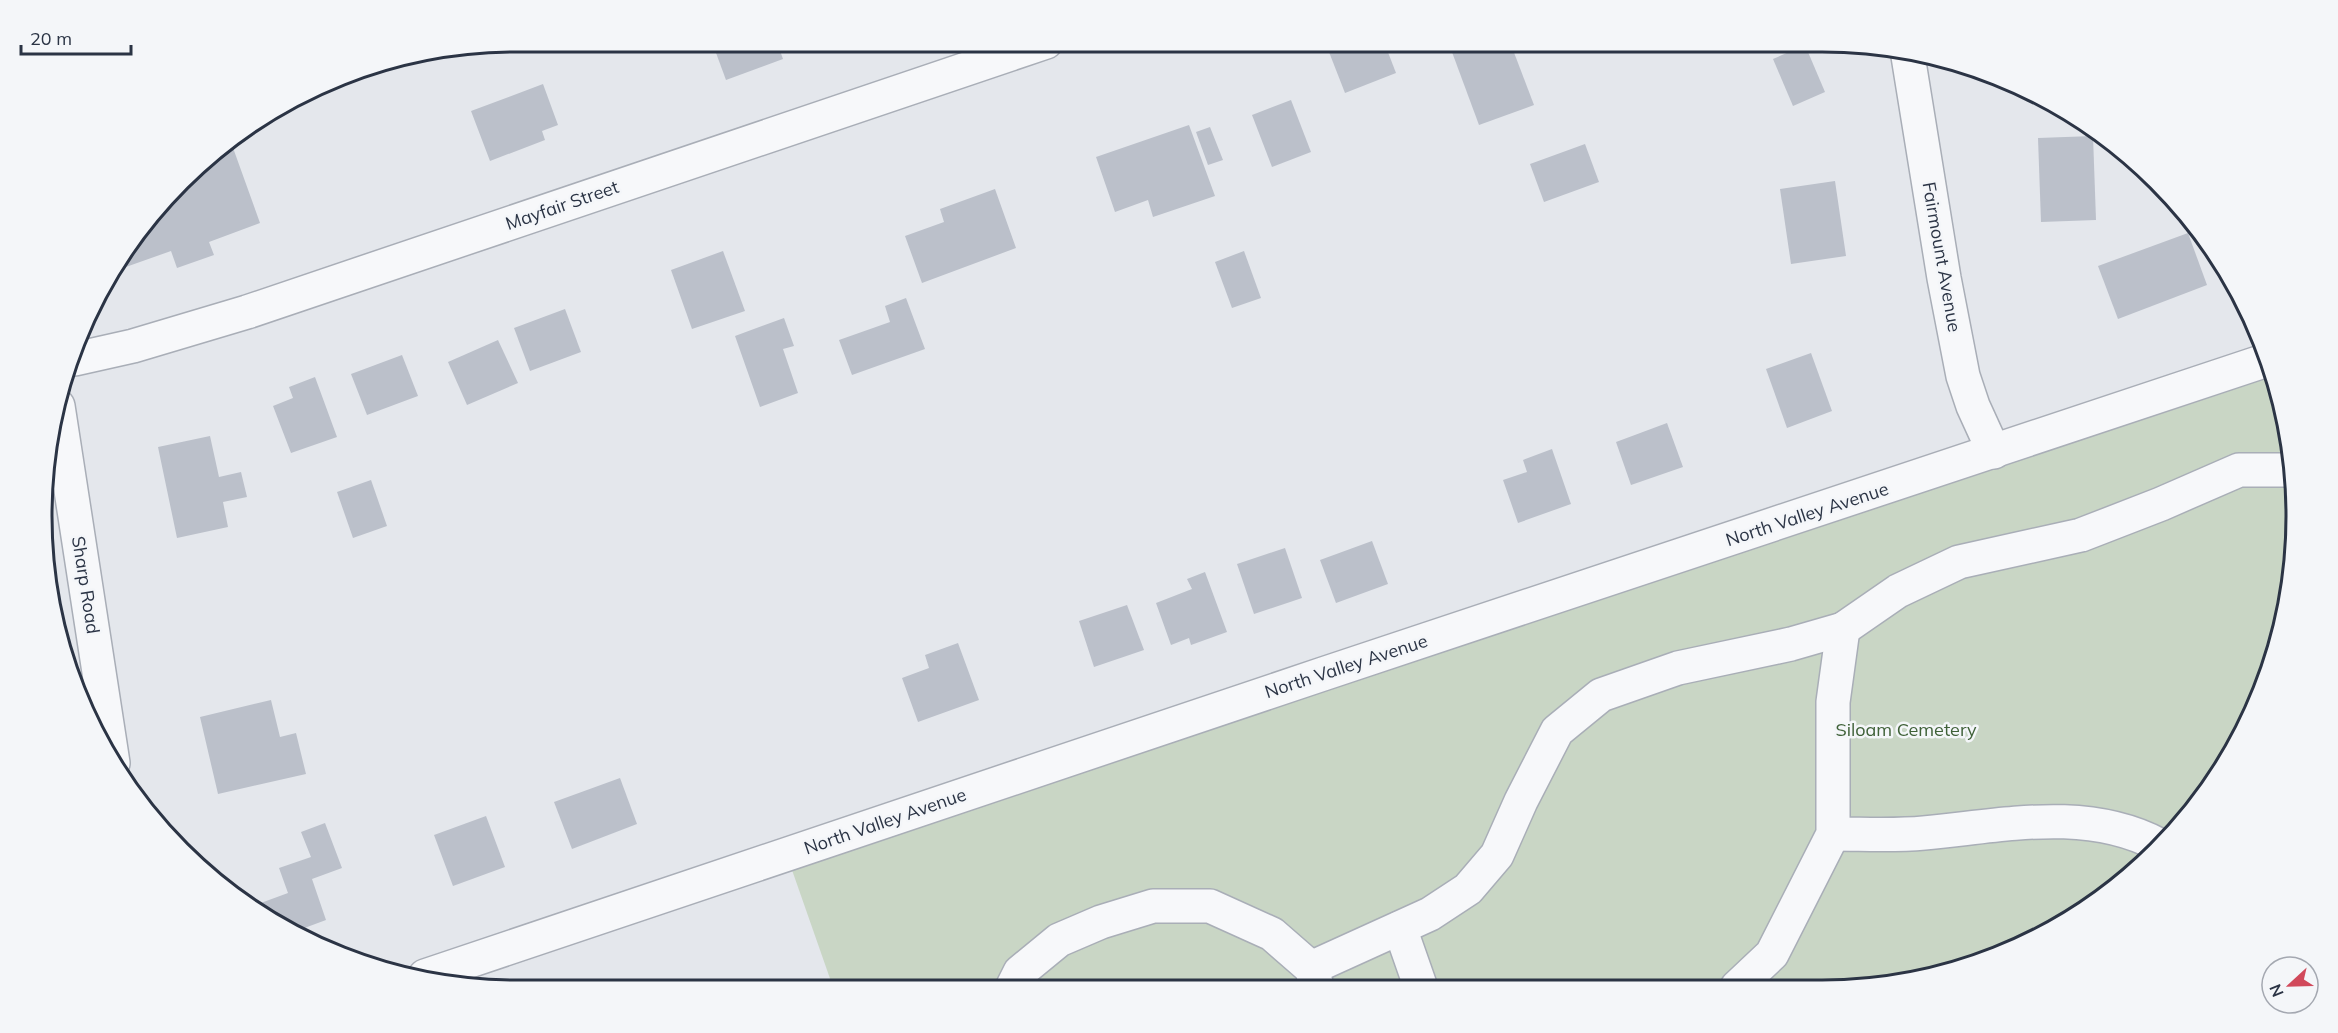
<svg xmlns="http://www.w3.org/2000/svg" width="2338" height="1033" viewBox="0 0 2338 1033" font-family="Mulish,sans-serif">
	<rect width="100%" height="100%" fill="#e4e7ec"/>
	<polygon fill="#c9d6c5" points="2264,351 2280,394 2295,486 2292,579 2271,669 2198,805 2111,893 2003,955 1884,987 834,990 785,850"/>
	<g fill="#bbc0ca">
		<polygon points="712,42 777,42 783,59 726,80"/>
		<polygon points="1356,42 1384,42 1396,73 1345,93 1329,52"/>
		<polygon points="1453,42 1510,42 1534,105 1479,125 1449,44"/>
		<polygon points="1805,45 1825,92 1793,106 1773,59"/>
		<polygon points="543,84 558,125 542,131 545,140 490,161 471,111"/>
		<polygon points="1291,100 1311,152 1272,167 1252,115"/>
		<polygon points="1189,125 1215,196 1153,217 1148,200 1115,212 1096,157"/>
		<polygon points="1210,127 1223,160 1208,165 1196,132"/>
		<polygon points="2093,136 2096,220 2041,222 2038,138"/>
		<polygon points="1585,144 1599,182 1544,202 1530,164"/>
		<polygon points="232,145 260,223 209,242 214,255 177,268 171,251 123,268 120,261 204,160 218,150"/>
		<polygon points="1835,181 1846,256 1791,264 1780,189"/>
		<polygon points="995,189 1016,248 922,283 905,236 944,222 940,209"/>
		<polygon points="2188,233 2207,285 2118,319 2098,266"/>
		<polygon points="723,251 745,311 692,329 671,270"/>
		<polygon points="1244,251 1261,298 1232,308 1215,262"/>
		<polygon points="906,298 925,349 852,375 839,340 890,322 885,306"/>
		<polygon points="565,309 581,352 530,371 514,328"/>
		<polygon points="784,318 794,346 783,349 798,393 760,407 735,336"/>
		<polygon points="498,340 518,383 467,405 448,362"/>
		<polygon points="1811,353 1832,411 1787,428 1766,369"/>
		<polygon points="402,355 418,396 367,415 351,374"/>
		<polygon points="315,377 337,437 291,453 273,406 293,398 289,387"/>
		<polygon points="1667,423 1683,467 1631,485 1616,442"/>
		<polygon points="210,436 219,477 241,472 247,497 223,502 228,527 177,538 158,447"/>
		<polygon points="1552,449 1571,504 1518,523 1503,480 1527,472 1523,460"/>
		<polygon points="371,480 387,526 353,538 337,492"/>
		<polygon points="1372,541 1388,584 1336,603 1320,560"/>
		<polygon points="1285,548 1302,598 1254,614 1237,564"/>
		<polygon points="1205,572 1227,632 1191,645 1189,638 1171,645 1156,603 1192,589 1187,579"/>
		<polygon points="1127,605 1144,650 1094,667 1079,621"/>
		<polygon points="958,643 979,700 918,722 902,678 929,668 925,655"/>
		<polygon points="271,700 280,737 296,733 306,774 218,794 200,717"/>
		<polygon points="620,778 637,824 572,849 554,802"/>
		<polygon points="486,816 505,867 453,886 434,835"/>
		<polygon points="325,823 342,868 312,879 326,920 291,933 280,928 250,907 288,893 279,868 311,857 301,832"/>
	</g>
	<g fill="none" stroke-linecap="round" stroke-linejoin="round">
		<defs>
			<g id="minor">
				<polyline points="1908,56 1944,278 1963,376 1973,406 1994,452"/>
				<polyline points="75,359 133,346 247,312 1046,42"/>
				<polyline points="58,406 113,763"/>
				<path d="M1833 834C1863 834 1894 836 1924 833 2002 826 2086 806 2159 845"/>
				<polyline points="1400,928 1421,988"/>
				<polyline points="1311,968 1430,914 1468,889 1497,855 1521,801 1557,731 1601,695 1678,668 1791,644 1843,629 1898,591 1959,562 2081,535 2161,504 2239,470 2292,470"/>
				<polyline points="425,976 1323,674 2267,360"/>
				<polyline points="1737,987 1772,954 1833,834 1833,702 1843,629"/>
				<polyline points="1011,990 1020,972 1059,940 1101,922 1153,906 1210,906 1272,934 1311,968 1318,989"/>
			</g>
		</defs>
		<use href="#minor" stroke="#a9aeb7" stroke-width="36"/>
		<use href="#minor" stroke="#f7f8fa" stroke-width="33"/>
	</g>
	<g text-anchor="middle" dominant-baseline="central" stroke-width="5" stroke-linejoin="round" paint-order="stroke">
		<g font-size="18" fill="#2b3445" stroke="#f4f6f9">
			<text transform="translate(562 205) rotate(-19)">Mayfair Street</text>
			<text transform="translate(1942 257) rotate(80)">Fairmount Avenue</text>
			<text transform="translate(1807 514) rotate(-18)">North Valley Avenue</text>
			<text transform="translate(86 585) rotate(81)">Sharp Road</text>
			<text transform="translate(1346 666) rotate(-18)">North Valley Avenue</text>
			<text transform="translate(885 821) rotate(-19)">North Valley Avenue</text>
		</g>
		<g font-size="18" fill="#3f6138" stroke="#f4f6f9">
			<text x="1906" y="729">Siloam Cemetery</text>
		</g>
	</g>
	<path d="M0 0H2338V1033H0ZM516 52H1822A464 464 0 0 1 2286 516V516A464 464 0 0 1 1822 980H516A464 464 0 0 1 52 516V516A464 464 0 0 1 516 52Z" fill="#f4f6f9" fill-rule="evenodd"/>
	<path fill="none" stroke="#2b3445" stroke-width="3" d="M516 52H1822A464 464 0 0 1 2286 516V516A464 464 0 0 1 1822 980H516A464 464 0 0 1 52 516V516A464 464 0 0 1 516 52Z"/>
	<g transform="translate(2290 985) rotate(248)"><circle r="28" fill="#f4f6f9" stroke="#a4a8b1" stroke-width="1.5"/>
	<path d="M0-4.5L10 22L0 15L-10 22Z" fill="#d1495b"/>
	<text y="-9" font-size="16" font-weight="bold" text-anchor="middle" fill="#2b3445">N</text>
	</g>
	<path d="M21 45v9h110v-9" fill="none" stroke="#2b3445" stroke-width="3"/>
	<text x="30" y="45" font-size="18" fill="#2b3445" stroke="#f4f6f9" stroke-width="4.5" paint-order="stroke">20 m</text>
</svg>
